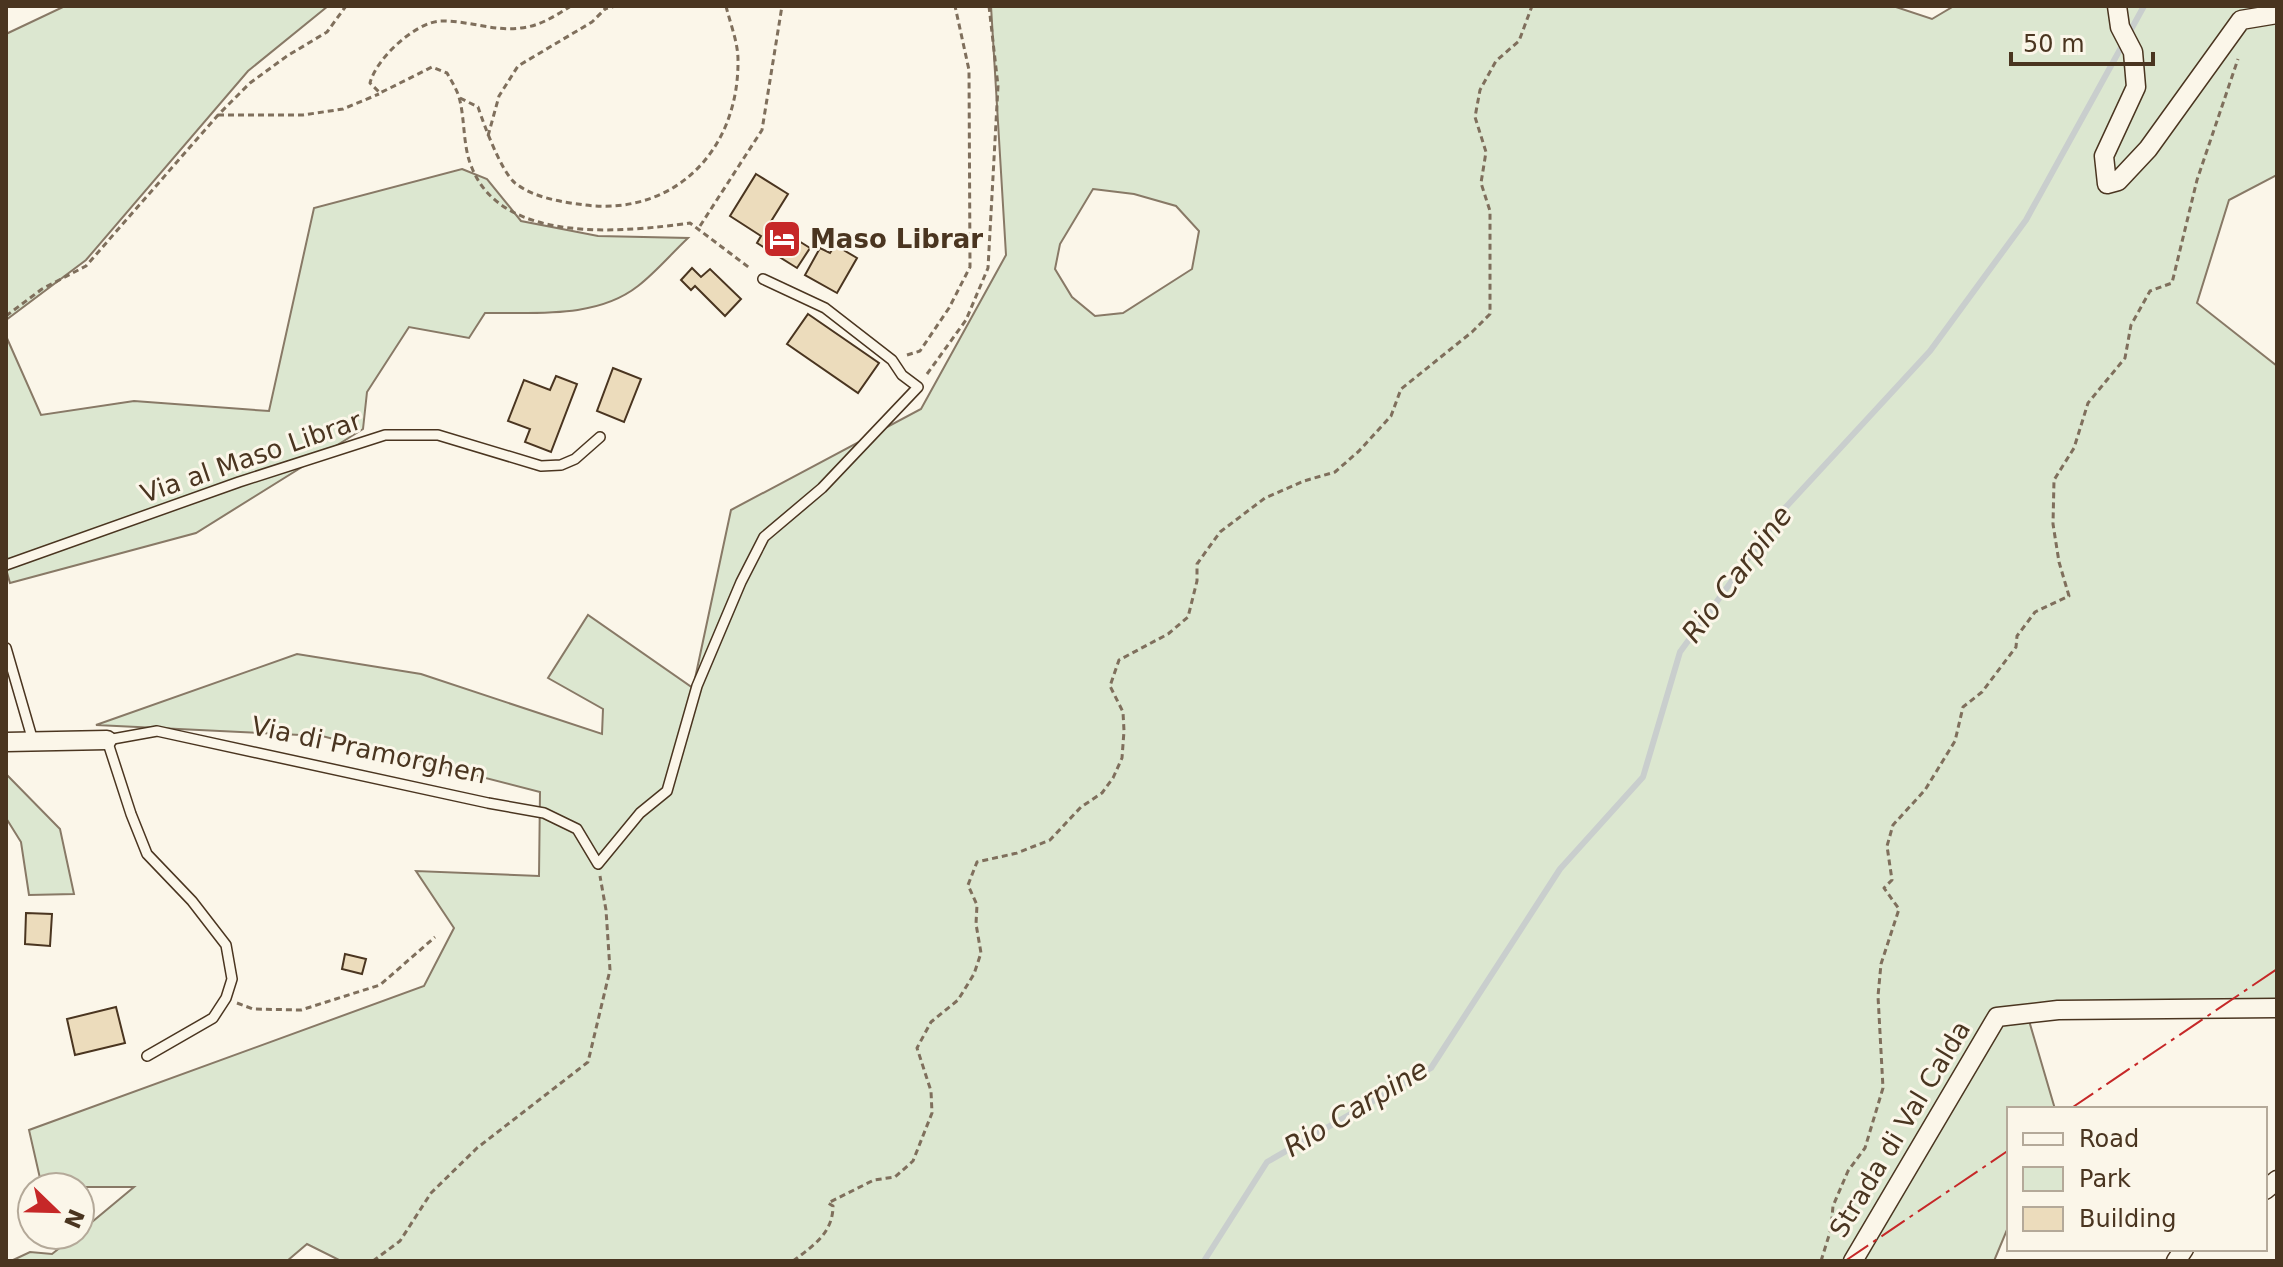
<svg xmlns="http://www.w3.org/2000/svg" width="2283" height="1267" viewBox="0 0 2283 1267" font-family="'DejaVu Sans',sans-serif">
	<rect width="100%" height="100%" fill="#fbf6e9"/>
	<g fill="#dce7d0" stroke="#887966" stroke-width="2" fill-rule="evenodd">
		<polygon points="65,6 328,6 248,71 86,260 6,320 6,34"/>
		<path d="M991 6H1893L1932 19 1954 6H2277V175L2229 200 2197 303 2277 366V1002L2025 1007 2055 1109H2009V1225L1994 1261H341L307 1244 287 1261H11L30 1252 52 1254 76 1235H80V1232L134 1187H42L29 1130 424 986 454 928 416 871 539 876 540 792 322 736 96 725 297 654 421 674 602 734 603 709 548 678 588 615 693 688 731 510 921 409 1006 255ZM1093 189 1134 194 1176 206 1199 231 1192 269 1123 313 1095 316 1072 297 1055 269 1060 244Z"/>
		<path d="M462 169 487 179 521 221 598 236 688 238C671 254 656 272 638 286 596 319 535 312 485 313L469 338 409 327 367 392 363 429 196 533 10 583 6 569V336L41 415 134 401 269 411 314 208Z"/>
		<polygon points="6,774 60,829 74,894 29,895 21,842 6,818"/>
	</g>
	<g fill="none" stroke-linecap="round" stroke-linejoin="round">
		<polyline stroke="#c9cecd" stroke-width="6" points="1204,1261 1267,1162 1431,1068 1560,869 1643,777 1680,652 1785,508 1930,351 2026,220 2144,6"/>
	</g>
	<g fill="#ecdcbc" stroke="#4a3520" stroke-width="2">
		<polygon points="756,174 788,194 770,223 810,248 797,268 757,243 761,236 730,216"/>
		<polygon points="835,245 857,258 837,293 805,275 820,248 830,253"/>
		<polygon points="692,268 701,277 710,269 741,299 725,316 695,286 691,290 681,280"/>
		<polygon points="808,314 879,363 858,393 787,344"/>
		<polygon points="613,368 641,379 624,422 597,411"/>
		<polygon points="556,376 577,384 551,452 525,442 530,429 508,421 524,380 550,390"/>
		<polygon points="26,913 52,914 50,946 25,944"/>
		<polygon points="345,954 366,959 362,974 342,969"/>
		<polygon points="116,1007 125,1043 75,1055 67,1019"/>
	</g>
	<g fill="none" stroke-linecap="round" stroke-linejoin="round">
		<defs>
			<g id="service">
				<polyline points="6,565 239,482 385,435 438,435 541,466 561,465 575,459 600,437"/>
				<polyline points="6,648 33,741"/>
				<polyline points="147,1056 213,1018 226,998 232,979 226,945 192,901 147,854 131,814 107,740 157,731 488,803 544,813 577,829 598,864 640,813 667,791 697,686 741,582 764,537 822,488 918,387 902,375 892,360 825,308 763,279"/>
			</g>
			<g id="minor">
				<polyline points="2117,6 2120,27 2133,52 2136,87 2104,156 2107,184 2118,181 2148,149 2241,20 2277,14"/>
				<polyline points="6,742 107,740"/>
				<polyline points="2265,1190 2277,1180"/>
				<polyline points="1853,1261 1997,1017 2058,1010 2277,1008"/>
				<polyline points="2176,1261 2184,1249"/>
			</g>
		</defs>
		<use href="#service" stroke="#4a3520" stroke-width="12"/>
		<use href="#minor" stroke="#4a3520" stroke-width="21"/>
		<g stroke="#7f6f5c" stroke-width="3" stroke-dasharray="6 4" stroke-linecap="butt">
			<path d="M571 6C555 16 540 26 521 28 495 32 467 20 440 21 414 23 376 59 370 83L380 93 432 67 447 73C452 82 458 91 460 101 465 122 463 148 472 168 503 245 624 232 690 223L751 269"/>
			<polyline points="605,6 605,9 615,6"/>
			<path d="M460 98 478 107C484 125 501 171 515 183 534 198 562 202 585 205 676 216 739 149 738 60 738 42 730 23 726 6"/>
			<polyline points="218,115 303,115 343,109 379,94"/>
			<polyline points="488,136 499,96 518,66 592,22 605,9"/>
			<polyline points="700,226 762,130 782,6"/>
			<polyline points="6,316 42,289 86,266 218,115 250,83 287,56 327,32 346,6"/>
			<polyline points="907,355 920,351 949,308 970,267 969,70 955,6"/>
			<polyline points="927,374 966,320 988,268 998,86 989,6"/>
			<polyline points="237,1003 253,1009 301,1010 380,985 435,937"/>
			<polyline points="373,1261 400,1241 431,1193 477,1148 588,1062 610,970 606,910 600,876"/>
			<path d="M793 1261C813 1246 833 1233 833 1206L828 1203 874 1180 895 1177 913 1161 932 1113 931 1091 917 1048 931 1022 958 1000 974 974 981 953 976 924 977 905 968 885 977 862 1017 853 1050 840 1081 807 1102 793 1113 778 1122 758 1124 731 1123 712 1110 686 1119 660 1168 634 1188 617 1197 581V564L1220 532 1265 498 1304 481 1335 472 1359 451 1391 416 1401 389 1472 332 1490 314V211L1481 183 1486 152 1475 117 1480 90 1496 61 1519 41 1532 6"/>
			<polyline points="1821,1261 1831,1229 1833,1206 1848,1171 1865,1148 1883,1088 1878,996 1881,964 1899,909 1884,888 1892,880 1887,846 1893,825 1925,790 1955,741 1963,707 1982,692 2016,647 2017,636 2035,612 2069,596 2059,562 2053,524 2054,480 2074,448 2088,403 2125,358 2131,325 2150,291 2172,283 2197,180 2238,59"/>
		</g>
		<use href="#service" stroke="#fbf6e9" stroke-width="9"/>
		<use href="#minor" stroke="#fbf6e9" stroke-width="18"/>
		<g stroke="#c62828" stroke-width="2" stroke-dasharray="28 6 4 6" stroke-linecap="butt">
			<polyline points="2070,1109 2277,969"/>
			<polyline points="1845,1261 2009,1150"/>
		</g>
	</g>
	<defs>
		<symbol id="hotel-square" viewBox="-11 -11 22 22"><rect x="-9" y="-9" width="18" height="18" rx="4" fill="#c62828" stroke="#fbf6e9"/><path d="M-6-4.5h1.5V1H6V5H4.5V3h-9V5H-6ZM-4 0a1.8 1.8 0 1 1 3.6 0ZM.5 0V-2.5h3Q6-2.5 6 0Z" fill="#fff"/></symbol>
	</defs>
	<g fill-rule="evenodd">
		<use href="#hotel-square" x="760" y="217" width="44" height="44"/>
	</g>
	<g text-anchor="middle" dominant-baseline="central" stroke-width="6" stroke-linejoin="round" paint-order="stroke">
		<g font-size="26" font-weight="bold" fill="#4a3520" stroke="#fbf6e9" text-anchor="start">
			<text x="810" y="239">Maso Librar</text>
		</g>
		<g font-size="26" fill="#4a3520" stroke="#fbf6e9">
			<text transform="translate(251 457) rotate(-19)">Via al Maso Librar</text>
			<text transform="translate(369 750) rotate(12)">Via di Pramorghen</text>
			<text transform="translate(1900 1129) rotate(-59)">Strada di Val Calda</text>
		</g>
		<g font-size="28" font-style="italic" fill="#4a3520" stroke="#fbf6e9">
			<text transform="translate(1737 574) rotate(-53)">Rio Carpine</text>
			<text transform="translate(1356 1108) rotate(-31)">Rio Carpine</text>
		</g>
	</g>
	<rect width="2283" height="1267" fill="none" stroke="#4a3520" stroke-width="16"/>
	<rect x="2007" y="1107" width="260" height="144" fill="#fbf6e9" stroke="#b4a999" stroke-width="2"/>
	<rect x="2023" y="1133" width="40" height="12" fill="#fbf6e9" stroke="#b4a999" stroke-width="2"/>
	<text x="2079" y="1147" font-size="24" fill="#4a3520">Road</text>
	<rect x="2023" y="1167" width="40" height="24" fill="#dce7d0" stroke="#b4a999" stroke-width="2"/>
	<text x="2079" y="1187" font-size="24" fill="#4a3520">Park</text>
	<rect x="2023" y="1207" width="40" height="24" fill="#ecdcbc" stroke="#b4a999" stroke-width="2"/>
	<text x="2079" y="1227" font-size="24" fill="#4a3520">Building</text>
	<g transform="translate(56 1211) rotate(113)"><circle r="38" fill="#fbf6e9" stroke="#b4a999" stroke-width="2"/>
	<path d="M0-6L14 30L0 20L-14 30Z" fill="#c62828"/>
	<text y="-12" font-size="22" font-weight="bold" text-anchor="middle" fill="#4a3520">N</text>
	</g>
	<path d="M2011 52v12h142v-12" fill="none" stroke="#4a3520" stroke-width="4"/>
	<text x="2023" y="52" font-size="24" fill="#4a3520" stroke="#fbf6e9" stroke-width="6" paint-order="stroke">50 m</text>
</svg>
